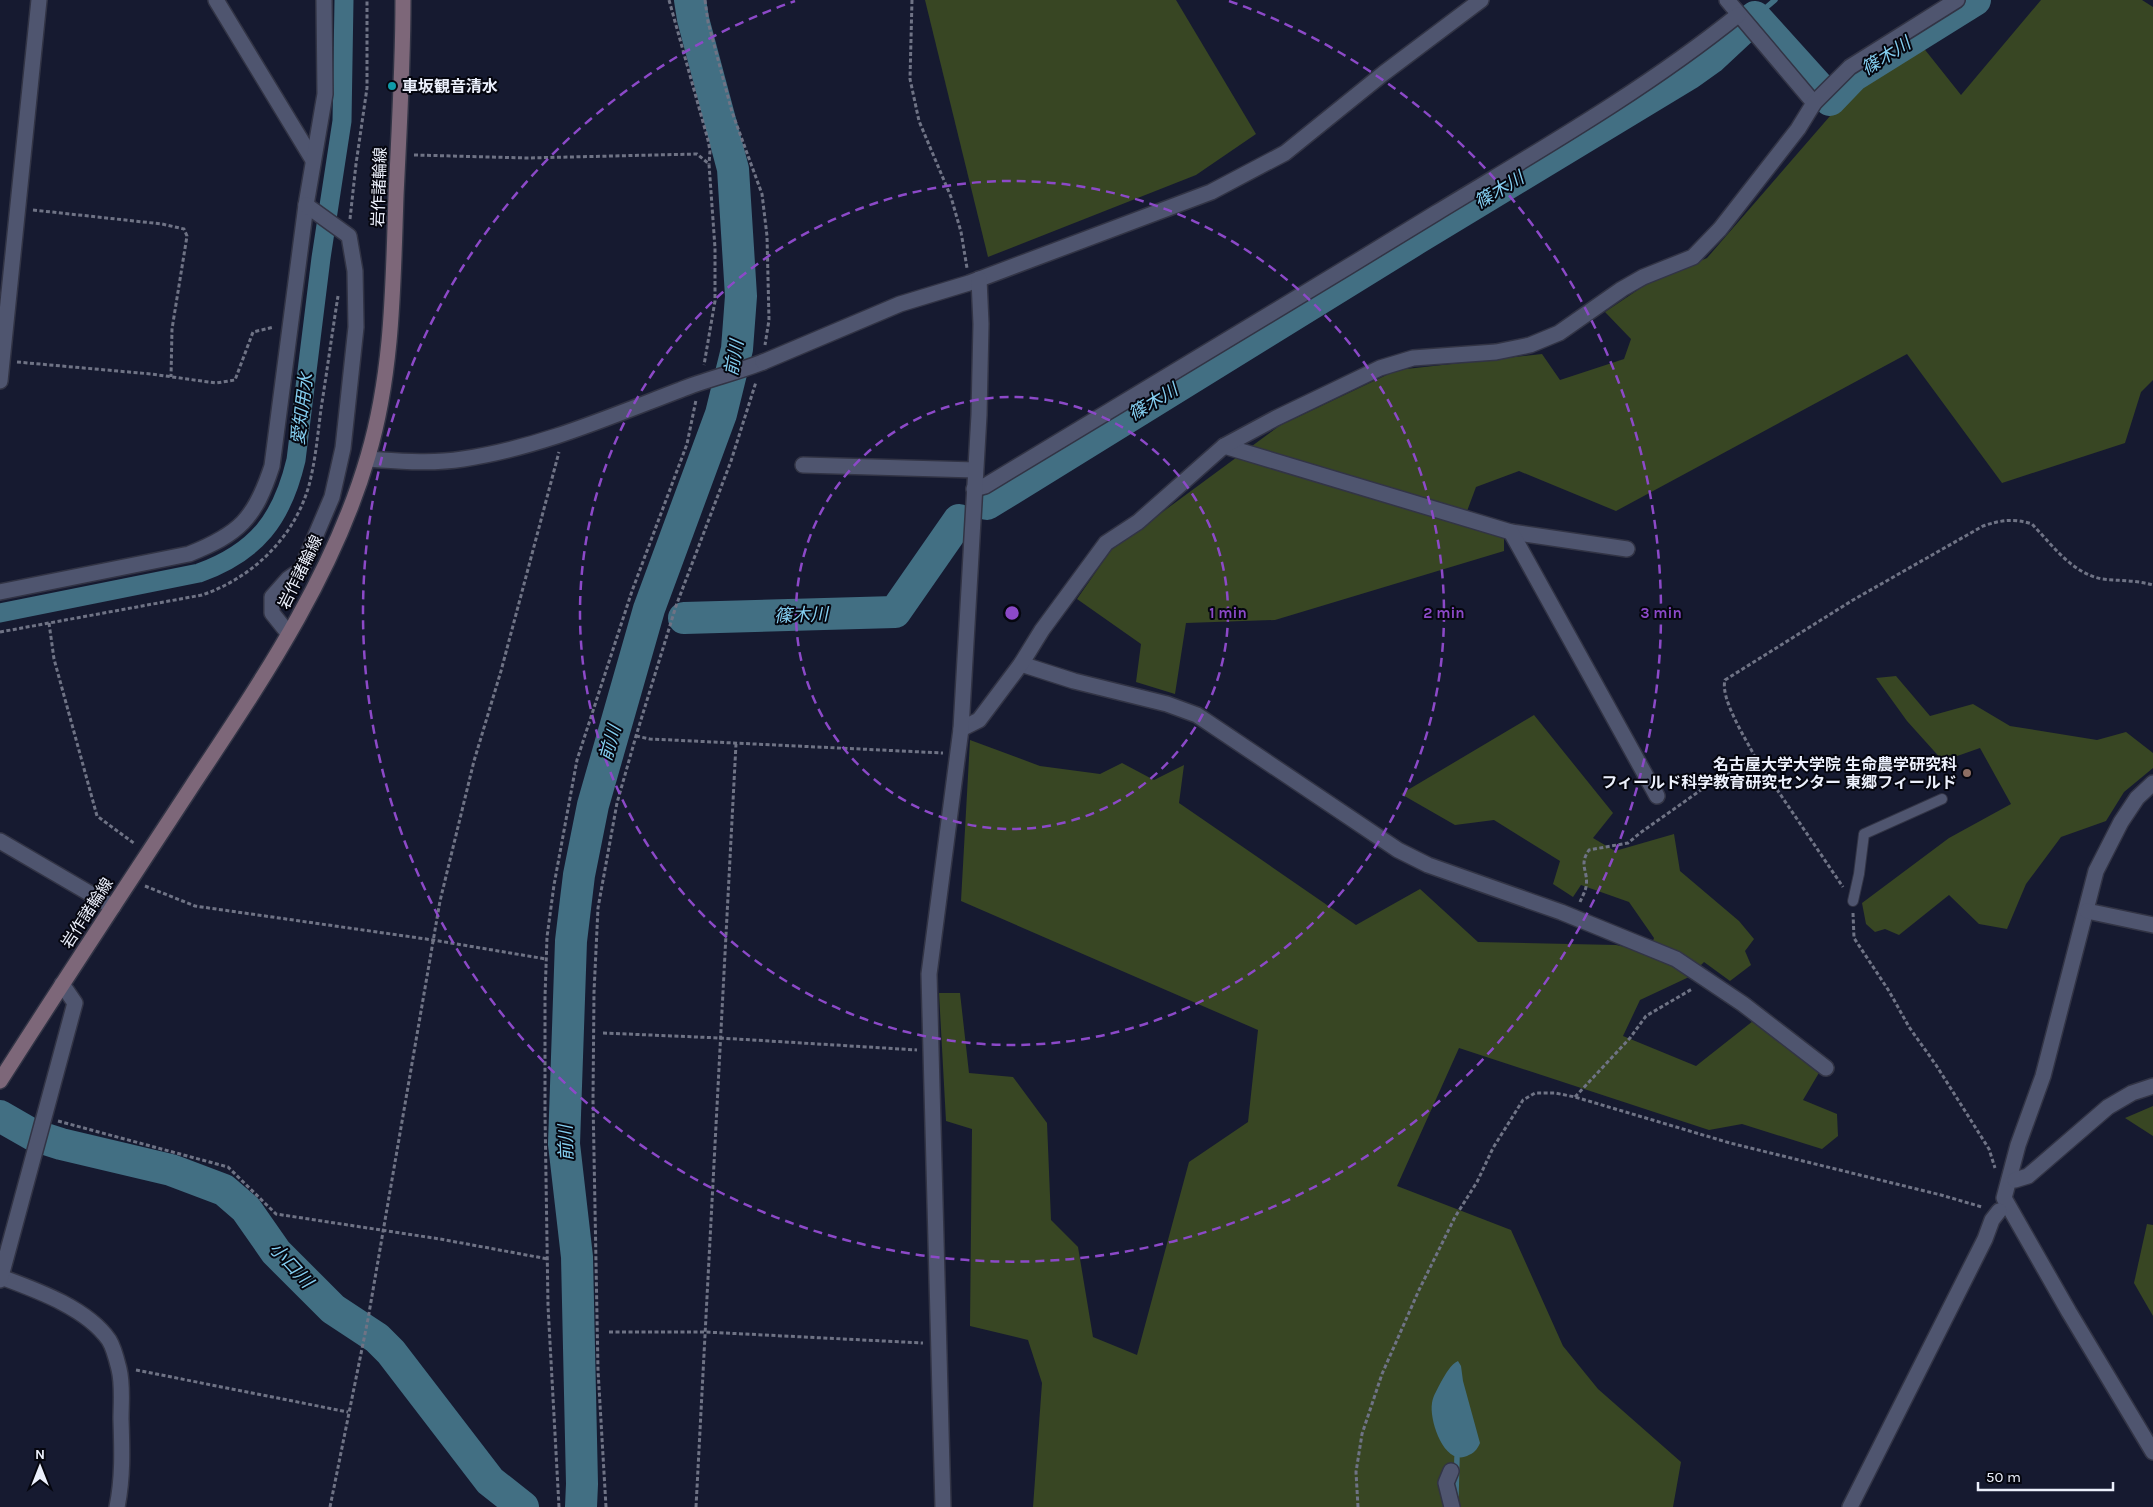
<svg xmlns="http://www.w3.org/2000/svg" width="2153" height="1507" viewBox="0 0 2153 1507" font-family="Karla,'Noto Sans JP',sans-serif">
	<rect width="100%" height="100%" fill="#161a30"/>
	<g fill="#384623">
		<polygon points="925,0 1176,0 1256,134 1196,175 988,257"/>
		<polygon points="2041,0 2142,0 2153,7 2153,380 2141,392 2125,443 2002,483 1907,354 1616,511 1519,471 1476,487 1463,522 1504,534 1504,551 1275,620 1186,623 1175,694 1136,682 1141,644 1077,599 1111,550 1279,426 1397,370 1542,354 1560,380 1624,359 1631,339 1605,312 1648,283 1707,258 1863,78 1922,46 1961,95"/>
		<polygon points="1896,676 1930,716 1973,704 2010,726 2097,740 2126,732 2153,753 2153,768 2124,792 2106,821 2061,837 2026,884 2007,929 1979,924 1949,895 1899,935 1885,929 1875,932 1866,924 1862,903 1949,838 2011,804 1980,748 1943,761 1907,721 1876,678"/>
		<polygon points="1534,715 1613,813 1593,838 1615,851 1674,834 1680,871 1739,921 1754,939 1745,951 1751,965 1730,981 1704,962 1689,977 1640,1000 1623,1036 1696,1066 1753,1021 1820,1071 1803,1100 1837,1114 1838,1136 1822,1149 1742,1124 1709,1130 1459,1048 1397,1186 1511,1230 1563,1346 1598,1389 1681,1462 1673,1507 1033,1507 1042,1383 1028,1340 970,1326 972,1129 946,1121 939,993 960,993 969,1073 1013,1077 1047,1123 1051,1220 1078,1247 1093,1337 1137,1355 1189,1162 1248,1122 1258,1030 961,901 970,740 1040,766 1100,774 1122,763 1154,780 1184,765 1179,803 1356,925 1420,889 1478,942 1616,945 1649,952 1654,938 1629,902 1581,885 1573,897 1553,884 1560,861 1494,820 1455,825 1401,794"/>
		<polygon points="2153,1106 2153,1136 2125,1118"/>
		<polygon points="2147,1224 2153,1225 2153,1316 2134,1283"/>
	</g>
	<path fill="#426f83" d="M1458 1361 1461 1366 1463 1381 1480 1443C1477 1450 1474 1453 1467 1456 1444 1466 1429 1420 1432 1403 1433 1396 1438 1388 1441 1382 1445 1375 1451 1364 1458 1361Z"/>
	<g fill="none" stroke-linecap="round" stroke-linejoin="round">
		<g stroke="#426f83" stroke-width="5.5">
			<polyline points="1755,17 1775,0"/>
			<polyline points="1456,1495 1457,1457"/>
		</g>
		<path stroke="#426f83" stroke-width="19" d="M0 613 199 573C257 552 282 519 296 460L321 258 342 121 344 0"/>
		<g stroke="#426f83" stroke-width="32">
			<polyline points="987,504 1416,239 1690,73 1711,58 1755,17 1830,100 1853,76 1975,0"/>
			<polyline points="684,618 895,612 959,520"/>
			<polyline points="0,1116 33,1135 61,1144 171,1170 224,1190 246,1209 276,1252 333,1309 377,1338 391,1352 490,1481 523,1507"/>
			<polyline points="581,1507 582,1484 577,1257 564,1144 571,941 579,875 593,805 649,609 721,414 737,349 741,296 733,169 693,19 690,0"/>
		</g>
		<defs>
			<polyline id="service" points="1853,901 1859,874 1864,834 1942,799"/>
			<g id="minor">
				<polyline points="216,0 313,160"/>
				<polyline points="1727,0 1814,103"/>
				<polyline points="0,381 39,0"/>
				<polyline points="1224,446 1511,532 1627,549"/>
				<path d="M368 459C399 461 431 464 463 459 538 448 609 417 680 390 707 379 735 373 763 362"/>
				<polyline points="803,465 975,470"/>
				<path d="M974 489 985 486C1135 396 1286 305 1436 213 1538 151 1645 90 1738 15"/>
				<polyline points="1511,532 1657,796"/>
				<path d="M0 592 189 554C239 534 255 519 272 466L306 205 325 94 324 0"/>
				<polyline points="288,633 272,613 272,597 288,579 301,570 332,497 343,448 356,327 355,271 349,236 306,205"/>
				<polyline points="1021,664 1074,681 1167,704 1197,715 1398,850 1428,865 1561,912 1676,959 1743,1004 1826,1068"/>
				<polyline points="961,729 979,720 1021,664 1042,630 1106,543 1138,522 1224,446 1276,418 1380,368 1413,358 1496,352 1530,345 1559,333 1622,289 1643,277 1693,257 1720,229 1798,129 1814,103 1850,67 1957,0"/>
				<polyline points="2153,783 2137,798 2121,822 2096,871 2043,1076 2018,1145 2004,1198 2069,1312 2153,1452"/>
				<polyline points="2087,911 2153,925"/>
				<polyline points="2015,1180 2028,1176 2108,1107 2132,1093 2153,1086"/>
				<path d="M1 1277C36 1290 87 1308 109 1340 114 1348 117 1361 119 1369 123 1385 121 1403 121 1419 122 1449 123 1478 117 1507"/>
				<polyline points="0,1280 75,1003 62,984"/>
				<polyline points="1451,1471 1446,1483 1452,1507"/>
				<polyline points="1850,1507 1985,1239 1992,1220 1999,1211"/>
			</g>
			<g id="tertiary">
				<polyline points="763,362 900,304 969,283 1211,192 1285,153 1384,73 1481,0"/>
				<polyline points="0,841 113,907"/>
				<polyline points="943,1507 929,974 961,729 979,415 981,324 979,279"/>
			</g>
			<path id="secondary" d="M0 1081C63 982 128 884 192 786 260 683 333 577 368 456 393 372 393 283 396 196 399 131 403 66 403 0"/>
		</defs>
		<use href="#service" stroke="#323445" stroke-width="12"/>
		<use href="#minor" stroke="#323445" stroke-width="18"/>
		<use href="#tertiary" stroke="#323445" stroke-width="18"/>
		<use href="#secondary" stroke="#323445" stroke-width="18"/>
		<g stroke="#6f7385" stroke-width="3" stroke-dasharray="4 2.5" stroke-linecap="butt">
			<polyline points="669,0 708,140 710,151 709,164"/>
			<polyline points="705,0 708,22 732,112 762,194 767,236 769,320 765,345"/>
			<polyline points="912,0 910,79 919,121 951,197 961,232 967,268"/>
			<polyline points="414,155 527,158 697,154 709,164 715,248 715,301 704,365"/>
			<polyline points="33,210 162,224 184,229 187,236 172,329 171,377"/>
			<polyline points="350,219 356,164 367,88 367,0"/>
			<polyline points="17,362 151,374 216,383 235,380 253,332 274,327"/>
			<polyline points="49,623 54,659 97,816 135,844"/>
			<path d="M0 632 202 595C255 577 299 533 311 477 316 455 318 432 321 409 327 371 332 334 338 296"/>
			<polyline points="636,736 650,739 943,753"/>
			<polyline points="1755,757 1843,887"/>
			<polyline points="145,886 195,906 433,940 546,959"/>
			<path d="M1580 902C1582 897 1585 892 1586 887 1589 871 1578 866 1589 850L1628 843 1640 833 1711 783 1755 757C1746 739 1720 699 1725 680L1853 600 1983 526C2001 520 2014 518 2032 524 2053 546 2072 573 2102 579 2119 581 2136 580 2153 585"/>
			<polyline points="1853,913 1854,938 1889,991 1909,1027 1936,1065 1989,1149 1995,1168"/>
			<polyline points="603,1033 720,1038 917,1050"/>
			<polyline points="1575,1097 1630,1038 1646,1016 1692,989"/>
			<polyline points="58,1121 228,1167 276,1214 440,1239 548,1259"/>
			<polyline points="609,1332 705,1332 923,1343"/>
			<polyline points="136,1370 348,1412"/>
			<polyline points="330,1507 368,1319 440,901 474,761 501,671 559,452"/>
			<polyline points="559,1507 548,1306 545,1114 545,997 547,937 554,885 577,760 632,591 687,444 696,400"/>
			<polyline points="606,1507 598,1370 593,1100 594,992 598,908 617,803 636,736 676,606 731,461 756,382"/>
			<polyline points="696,1507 736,744"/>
			<polyline points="1358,1507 1356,1472 1362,1434 1382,1374 1419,1290 1455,1217 1477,1182 1493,1148 1523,1100 1535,1093 1555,1093 1575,1097 1730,1143 1941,1195 1982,1207"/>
		</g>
		<use href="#service" stroke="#4f556f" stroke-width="10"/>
		<use href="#minor" stroke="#4f556f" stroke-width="15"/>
		<use href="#tertiary" stroke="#4f556f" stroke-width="15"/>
		<use href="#secondary" stroke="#7d6779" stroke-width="15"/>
	</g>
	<g fill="none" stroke="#8c49c8" stroke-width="2.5" stroke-dasharray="9 6">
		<circle cx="1012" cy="613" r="216"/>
		<circle cx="1012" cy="613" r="432"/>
		<path d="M1229 1A649 649 0 1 1 795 1"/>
	</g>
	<circle fill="#0f9aa8" stroke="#05060f" stroke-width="2" cx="392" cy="86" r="5"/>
	<circle fill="#8d6e63" stroke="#05060f" stroke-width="2" cx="1967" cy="773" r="5"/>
	<g text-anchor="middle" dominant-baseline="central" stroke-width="4" stroke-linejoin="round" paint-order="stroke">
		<g font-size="16" font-weight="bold" fill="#ecf0fc" stroke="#05060f" text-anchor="start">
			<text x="402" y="86">車坂観音清水</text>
			<text x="1957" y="764" text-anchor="end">名古屋大学大学院 生命農学研究科<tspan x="1957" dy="18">フィールド科学教育研究センター 東郷フィールド</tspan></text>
		</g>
		<g font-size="16" fill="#ecf0fc" stroke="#05060f">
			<text transform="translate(379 187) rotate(-88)">岩作諸輪線</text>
			<text transform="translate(300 572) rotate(-64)">岩作諸輪線</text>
			<text transform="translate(87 913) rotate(-57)">岩作諸輪線</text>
		</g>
		<g font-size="18" font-style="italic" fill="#84cef0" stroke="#05060f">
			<text transform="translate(1886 56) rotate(-32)">篠木川</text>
			<text transform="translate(1499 190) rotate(-31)">篠木川</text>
			<text transform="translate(734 358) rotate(-80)">前川</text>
			<text transform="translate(1153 402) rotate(-31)">篠木川</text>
			<text transform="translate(302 409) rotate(-83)">愛知用水</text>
			<text transform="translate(801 615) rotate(-2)">篠木川</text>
			<text transform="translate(610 743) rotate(-74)">前川</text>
			<text transform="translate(566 1143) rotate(-92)">前川</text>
			<text transform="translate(291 1265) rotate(47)">小口川</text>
		</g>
	</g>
	<circle cx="1012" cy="613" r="8" fill="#8c49c8" stroke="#05060f" stroke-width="2.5"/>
	<g font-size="15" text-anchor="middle" font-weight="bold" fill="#8c49c8" stroke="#05060f" stroke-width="4" stroke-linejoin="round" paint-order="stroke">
		<text x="1228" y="618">1 min</text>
		<text x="1444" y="618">2 min</text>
		<text x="1661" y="618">3 min</text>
	</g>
	<g transform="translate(40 1467)" stroke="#05060f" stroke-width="4" paint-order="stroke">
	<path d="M0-4L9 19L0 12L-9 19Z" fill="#ecf0fc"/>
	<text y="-8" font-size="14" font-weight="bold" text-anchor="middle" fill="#ecf0fc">N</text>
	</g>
	<path d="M1978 1482v8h135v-8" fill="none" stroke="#ecf0fc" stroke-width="2.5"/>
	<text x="1986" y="1482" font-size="15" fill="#ecf0fc" stroke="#05060f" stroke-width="4" paint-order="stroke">50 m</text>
</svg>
